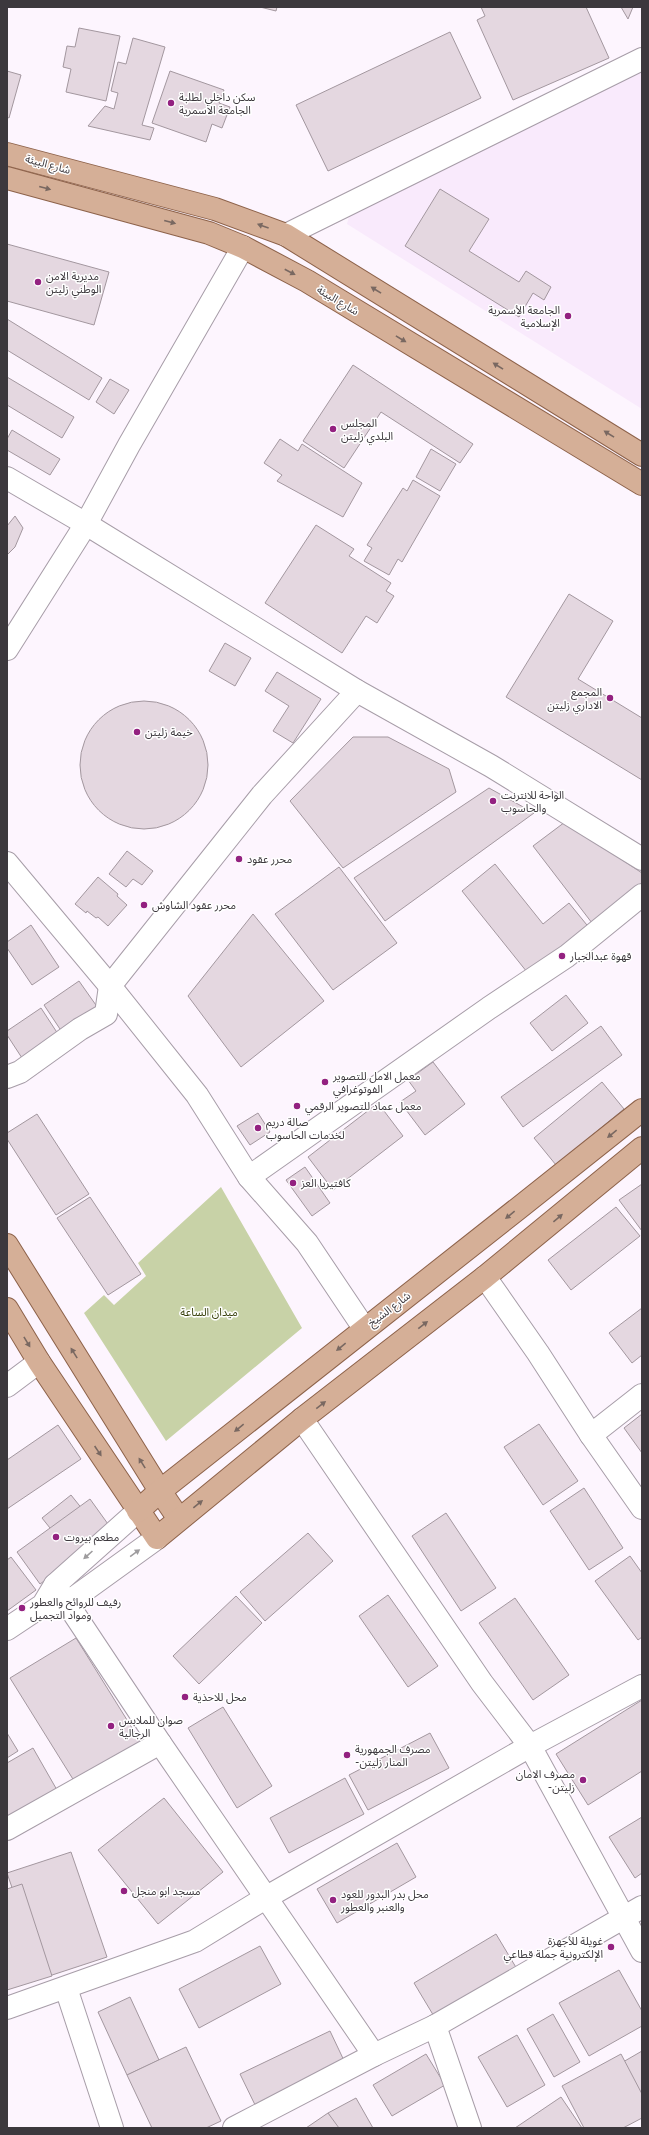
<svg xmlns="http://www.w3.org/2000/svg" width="649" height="2135" viewBox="0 0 649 2135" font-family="'IBM Plex Sans','Noto Sans Arabic',sans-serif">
	<rect width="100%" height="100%" fill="#fdf5fe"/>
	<polygon fill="#f9eafc" points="642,68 642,409 347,224 351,209"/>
	<polygon fill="#c8d2a7" points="221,1187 302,1328 166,1441 84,1313 104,1295 114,1305 146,1276 138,1263"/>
	<g fill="#e4d7e0" stroke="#a3979f">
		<polygon points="260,7 277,7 276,11"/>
		<polygon points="481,7 586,7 609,58 513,100 477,20 485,16"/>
		<polygon points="621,7 633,7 628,19"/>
		<polygon points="79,28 120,36 106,101 66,92 71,69 63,67 67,46 75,47"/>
		<polygon points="450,32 481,98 328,171 296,105"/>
		<polygon points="133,38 165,47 142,125 154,128 150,140 88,126 105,106 114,109 118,93 111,91 118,62 126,64"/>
		<polygon points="7,71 21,75 9,118 7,117"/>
		<polygon points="170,71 224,90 219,103 230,107 222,128 212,124 206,142 152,123"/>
		<polygon points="440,189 489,219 469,251 519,282 526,271 551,287 544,300 533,293 519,317 405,246"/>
		<polygon points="7,244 109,272 94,325 7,301"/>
		<polygon points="7,319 102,378 89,400 7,350"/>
		<polygon points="353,365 473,444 460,463 381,412 344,468 303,441"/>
		<polygon points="7,377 74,417 62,438 7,405"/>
		<polygon points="110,379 129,390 114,414 96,402"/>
		<polygon points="12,430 60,459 50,475 7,450 7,439"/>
		<polygon points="280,439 298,451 302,444 362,483 343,517 277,481 282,475 264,463"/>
		<polygon points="431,449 456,464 440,491 416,477"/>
		<polygon points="413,480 440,496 402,562 398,559 389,575 364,561 372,548 367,545 403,488 407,491"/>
		<polygon points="15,516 23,528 15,547 7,555 7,526"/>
		<polygon points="316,525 354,549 349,556 391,583 386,591 394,596 377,623 366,616 342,653 265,603"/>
		<polygon points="569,594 613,621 578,679 642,718 642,780 506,697"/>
		<polygon points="225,643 251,658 235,686 209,671"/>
		<polygon points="277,672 321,699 293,743 273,731 289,706 265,691"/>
		<circle cx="144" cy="765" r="64"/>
		<polygon points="353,737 388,737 449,769 456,792 343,868 290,801"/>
		<polygon points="489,788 534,813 385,921 354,878"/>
		<polygon points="565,822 642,873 642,886 592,923 533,846"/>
		<polygon points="127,851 153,871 142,885 133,879 126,887 109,874"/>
		<polygon points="495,864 543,924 569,903 591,930 531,977 462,891"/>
		<polygon points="339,867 397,943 333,990 275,914"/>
		<polygon points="98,877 118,894 117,896 127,905 108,926 98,917 96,918 87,911 86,913 75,904"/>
		<polygon points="253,914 324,1001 241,1067 188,996"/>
		<polygon points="31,925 59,967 32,985 7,948 7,942"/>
		<polygon points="79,981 98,1008 62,1032 44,1005"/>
		<polygon points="566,995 588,1023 552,1051 530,1023"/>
		<polygon points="41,1008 58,1034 22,1058 7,1035 7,1031"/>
		<polygon points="601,1026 622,1055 523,1127 501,1097"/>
		<polygon points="433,1062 465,1104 425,1135 400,1102 416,1091 408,1080"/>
		<polygon points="602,1082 624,1109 556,1165 534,1138"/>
		<polygon points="378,1103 403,1136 333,1190 308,1157"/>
		<polygon points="258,1113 270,1132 250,1145 237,1126"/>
		<polygon points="37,1114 89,1194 56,1215 7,1139 7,1133"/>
		<polygon points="305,1167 330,1203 312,1216 286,1180"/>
		<polygon points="642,1184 642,1231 619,1200"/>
		<polygon points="90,1197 141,1274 108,1295 57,1218"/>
		<polygon points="616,1207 640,1236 571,1290 548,1260"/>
		<polygon points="642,1308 642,1355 632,1363 609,1333"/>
		<polygon points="642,1414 642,1453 624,1428"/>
		<polygon points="539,1424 578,1481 543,1505 504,1447"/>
		<polygon points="58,1425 81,1459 7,1509 7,1460"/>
		<polygon points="584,1488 623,1548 589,1570 550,1511"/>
		<polygon points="71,1495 95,1525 66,1548 42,1518"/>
		<polygon points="90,1499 113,1531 40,1584 17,1552"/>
		<polygon points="446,1513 496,1588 461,1611 412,1536"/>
		<polygon points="308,1533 333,1561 265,1621 240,1592"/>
		<polygon points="630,1556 642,1573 642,1637 638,1640 595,1581"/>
		<polygon points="11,1557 36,1590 7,1611 7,1560"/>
		<polygon points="388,1595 438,1666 408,1687 359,1616"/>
		<polygon points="236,1596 262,1623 199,1684 173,1656"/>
		<polygon points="515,1598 569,1675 533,1700 479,1623"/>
		<polygon points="76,1638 142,1744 76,1784 10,1678"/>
		<polygon points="642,1700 642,1771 588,1805 556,1754"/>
		<polygon points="223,1707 272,1786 237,1808 188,1728"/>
		<polygon points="7,1733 18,1751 7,1758"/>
		<polygon points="430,1733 449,1768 368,1810 349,1775"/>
		<polygon points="33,1748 57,1790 7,1821 7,1763"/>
		<polygon points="345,1778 364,1814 289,1853 270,1818"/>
		<polygon points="164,1798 223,1872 158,1924 98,1850"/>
		<polygon points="642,1817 642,1873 635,1878 609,1837"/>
		<polygon points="397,1843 416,1877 337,1923 317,1889"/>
		<polygon points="71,1852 107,1957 43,1978 7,1873"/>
		<polygon points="22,1884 52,1976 7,1990 7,1889"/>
		<polygon points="496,1934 517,1969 435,2018 414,1983"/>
		<polygon points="260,1946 281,1984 199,2028 179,1989"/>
		<polygon points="619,1970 642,2011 642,2026 589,2056 559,2003"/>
		<polygon points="130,1997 159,2060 127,2075 98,2012"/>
		<polygon points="553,2014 580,2062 554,2077 527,2029"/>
		<polygon points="330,2031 348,2069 258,2111 240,2074"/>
		<polygon points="517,2035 545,2085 507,2107 478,2057"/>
		<polygon points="186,2047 221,2121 206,2128 152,2128 127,2075"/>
		<polygon points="642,2051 642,2095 623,2062"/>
		<polygon points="426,2054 445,2085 392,2116 373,2085"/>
		<polygon points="621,2054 642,2094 642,2118 623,2128 584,2128 562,2086"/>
		<polygon points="561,2097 582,2128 515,2128"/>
		<polygon points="356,2098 373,2128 336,2128 328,2113"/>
		<polygon points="328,2113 339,2128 306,2128"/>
	</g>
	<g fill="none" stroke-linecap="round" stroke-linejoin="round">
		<defs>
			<g id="minor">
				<polyline points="286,235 642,59"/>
				<polyline points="7,478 86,524 357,691 491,766 642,859"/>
				<polyline points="7,649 86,524 129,445 243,247"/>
				<polyline points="7,863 110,986 197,1095 249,1177 307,1243 364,1328"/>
				<polyline points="7,1077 20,1072 80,1029 106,1014 110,986 262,795 357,691"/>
				<polyline points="249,1177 489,1008 567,956 642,895"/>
				<polyline points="485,1277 538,1353 591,1435 642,1508"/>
				<polyline points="7,1386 39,1362"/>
				<polyline points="302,1419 482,1683 530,1746 642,1951"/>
				<polyline points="591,1435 642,1395"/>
				<polyline points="55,1585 160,1743 374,2055"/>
				<polyline points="52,1604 67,1603 157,1538"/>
				<polyline points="7,1629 43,1605 55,1585 138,1511"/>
				<polyline points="7,1829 160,1743"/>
				<polyline points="66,1988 112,2128"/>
				<polyline points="7,2008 195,1941 267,1897 530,1746 642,1686"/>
				<polyline points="435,2026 470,2128"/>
				<polyline points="234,2128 374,2055 435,2026 642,1907"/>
			</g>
			<g id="major">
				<polyline points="7,154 215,209 286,235 642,455"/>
				<polyline points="7,178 209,233 243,247 307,281 642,484"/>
				<polyline points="7,1245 160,1491 179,1519"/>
				<polyline points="7,1309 39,1362 157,1538 302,1419 485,1277 642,1148"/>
				<path d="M138 1511 160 1491C320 1364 482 1238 642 1110"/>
			</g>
		</defs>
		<use href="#minor" stroke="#a79da8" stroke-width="24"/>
		<use href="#major" stroke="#8d624a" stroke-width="24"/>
		<use href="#minor" stroke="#fff" stroke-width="22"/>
		<use href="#major" stroke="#d5af97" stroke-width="22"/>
	</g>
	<defs><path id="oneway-solid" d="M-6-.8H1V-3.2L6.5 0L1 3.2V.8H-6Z"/></defs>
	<g fill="#796861">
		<use href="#oneway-solid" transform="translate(45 188) rotate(15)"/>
		<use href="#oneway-solid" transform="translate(170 222) rotate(15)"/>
		<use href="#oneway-solid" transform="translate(263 226) rotate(-160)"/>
		<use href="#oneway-solid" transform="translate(290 272) rotate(28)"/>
		<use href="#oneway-solid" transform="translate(376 290) rotate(-148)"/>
		<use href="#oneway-solid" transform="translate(401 339) rotate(31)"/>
		<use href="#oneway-solid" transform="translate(498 366) rotate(-148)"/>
		<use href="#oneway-solid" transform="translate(609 434) rotate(-148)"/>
		<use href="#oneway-solid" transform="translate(612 1134) rotate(141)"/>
		<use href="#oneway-solid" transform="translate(510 1215) rotate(141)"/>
		<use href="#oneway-solid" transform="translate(558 1218) rotate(-40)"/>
		<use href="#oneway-solid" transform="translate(423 1325) rotate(-38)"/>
		<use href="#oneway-solid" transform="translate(27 1342) rotate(59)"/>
		<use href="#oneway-solid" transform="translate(341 1347) rotate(141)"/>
		<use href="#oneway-solid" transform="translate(74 1353) rotate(-122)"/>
		<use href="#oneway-solid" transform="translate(321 1405) rotate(-38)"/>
		<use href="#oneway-solid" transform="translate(239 1428) rotate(141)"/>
		<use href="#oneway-solid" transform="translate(98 1451) rotate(56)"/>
		<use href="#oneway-solid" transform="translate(142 1463) rotate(-122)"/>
		<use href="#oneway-solid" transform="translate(198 1504) rotate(-39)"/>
	</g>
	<g fill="#9e9c9e">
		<use href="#oneway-solid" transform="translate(135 1553) rotate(-36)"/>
		<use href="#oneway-solid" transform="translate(88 1555) rotate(138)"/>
	</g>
	<g fill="#932180" stroke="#fff" stroke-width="1.5">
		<circle cx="171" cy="103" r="4"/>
		<circle cx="38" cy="282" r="4"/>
		<circle cx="568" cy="316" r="4"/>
		<circle cx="333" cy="429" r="4"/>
		<circle cx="610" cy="698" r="4"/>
		<circle cx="137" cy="732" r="4"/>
		<circle cx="493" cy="801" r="4"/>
		<circle cx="239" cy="859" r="4"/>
		<circle cx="144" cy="905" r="4"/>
		<circle cx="562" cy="956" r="4"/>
		<circle cx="325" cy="1082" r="4"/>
		<circle cx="297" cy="1106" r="4"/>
		<circle cx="258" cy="1128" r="4"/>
		<circle cx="293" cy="1183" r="4"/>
		<circle cx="56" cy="1537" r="4"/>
		<circle cx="22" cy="1608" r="4"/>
		<circle cx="185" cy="1697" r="4"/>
		<circle cx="111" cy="1726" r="4"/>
		<circle cx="347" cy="1755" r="4"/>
		<circle cx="583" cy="1780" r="4"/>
		<circle cx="124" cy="1891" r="4"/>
		<circle cx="333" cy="1900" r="4"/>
		<circle cx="611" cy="1947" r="4"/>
	</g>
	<g text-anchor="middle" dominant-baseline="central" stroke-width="3" stroke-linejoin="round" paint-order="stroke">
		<g font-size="11" fill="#3c383d" stroke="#fff" text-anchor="start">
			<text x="179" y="97">سكن داخلي لطلبة<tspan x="179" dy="13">الجامعة اﻻسمرية</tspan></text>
			<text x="46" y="276">مديرية الامن<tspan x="46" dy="13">الوطني زليتن</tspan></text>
			<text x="560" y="310" text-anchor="end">الجامعة الأسمرية<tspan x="560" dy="13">الإسلامية</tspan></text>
			<text x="341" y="423">المجلس<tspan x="341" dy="13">البلدي زليتن</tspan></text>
			<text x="602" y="692" text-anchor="end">المجمع<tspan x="602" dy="13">الاداري زليتن</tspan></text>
			<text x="145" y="732">خيمة زليتن</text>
			<text x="501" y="795">الواحة للانترنت<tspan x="501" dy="13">والحاسوب</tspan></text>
			<text x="247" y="859">محرر عقود</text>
			<text x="152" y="905">محرر عقود الشاوش</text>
			<text x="570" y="956">قهوة عبدالجبار</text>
			<text x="333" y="1076">معمل الامل للتصوير<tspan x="333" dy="13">الفوتوغرافي</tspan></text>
			<text x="305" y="1106">معمل عماد للتصوير الرقمي</text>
			<text x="266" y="1122">صالة دريم<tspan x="266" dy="13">لخدمات الحاسوب</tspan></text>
			<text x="301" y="1183">كافتيريا العز</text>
			<text x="64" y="1537">مطعم بيروت</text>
			<text x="30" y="1602">رفيف للروائح والعطور<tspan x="30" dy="13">ومواد التجميل</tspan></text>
			<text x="193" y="1697">محل للاحذية</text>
			<text x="119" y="1720">صوان للملابس<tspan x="119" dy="13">الرجالية</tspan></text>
			<text x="355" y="1749">مصرف الجمهورية<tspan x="355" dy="13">-المنار زليتن</tspan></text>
			<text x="575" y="1774" text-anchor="end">مصرف الامان<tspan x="575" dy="13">-زليتن</tspan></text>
			<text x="132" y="1891">مسجد ابو منجل</text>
			<text x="341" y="1894">محل بدر البدور للعود<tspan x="341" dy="13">والعنبر والعطور</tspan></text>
			<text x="603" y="1941" text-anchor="end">غويلة للأجهزة<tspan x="603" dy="13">الإلكترونية جملة قطاعي</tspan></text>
		</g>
		<g font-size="11" fill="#3c383d" stroke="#fff">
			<text transform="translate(48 164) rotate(15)">شارع البيئة</text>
			<text transform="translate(338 300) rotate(31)">شارع البيئة</text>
			<text transform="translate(389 1309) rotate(-37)">شارع الشيخ</text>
		</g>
		<g font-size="11" fill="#38400b" stroke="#fff">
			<text x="209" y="1312">ميدان الساعة</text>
		</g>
	</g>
	<rect width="649" height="2135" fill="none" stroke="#3c383d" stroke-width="16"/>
</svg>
